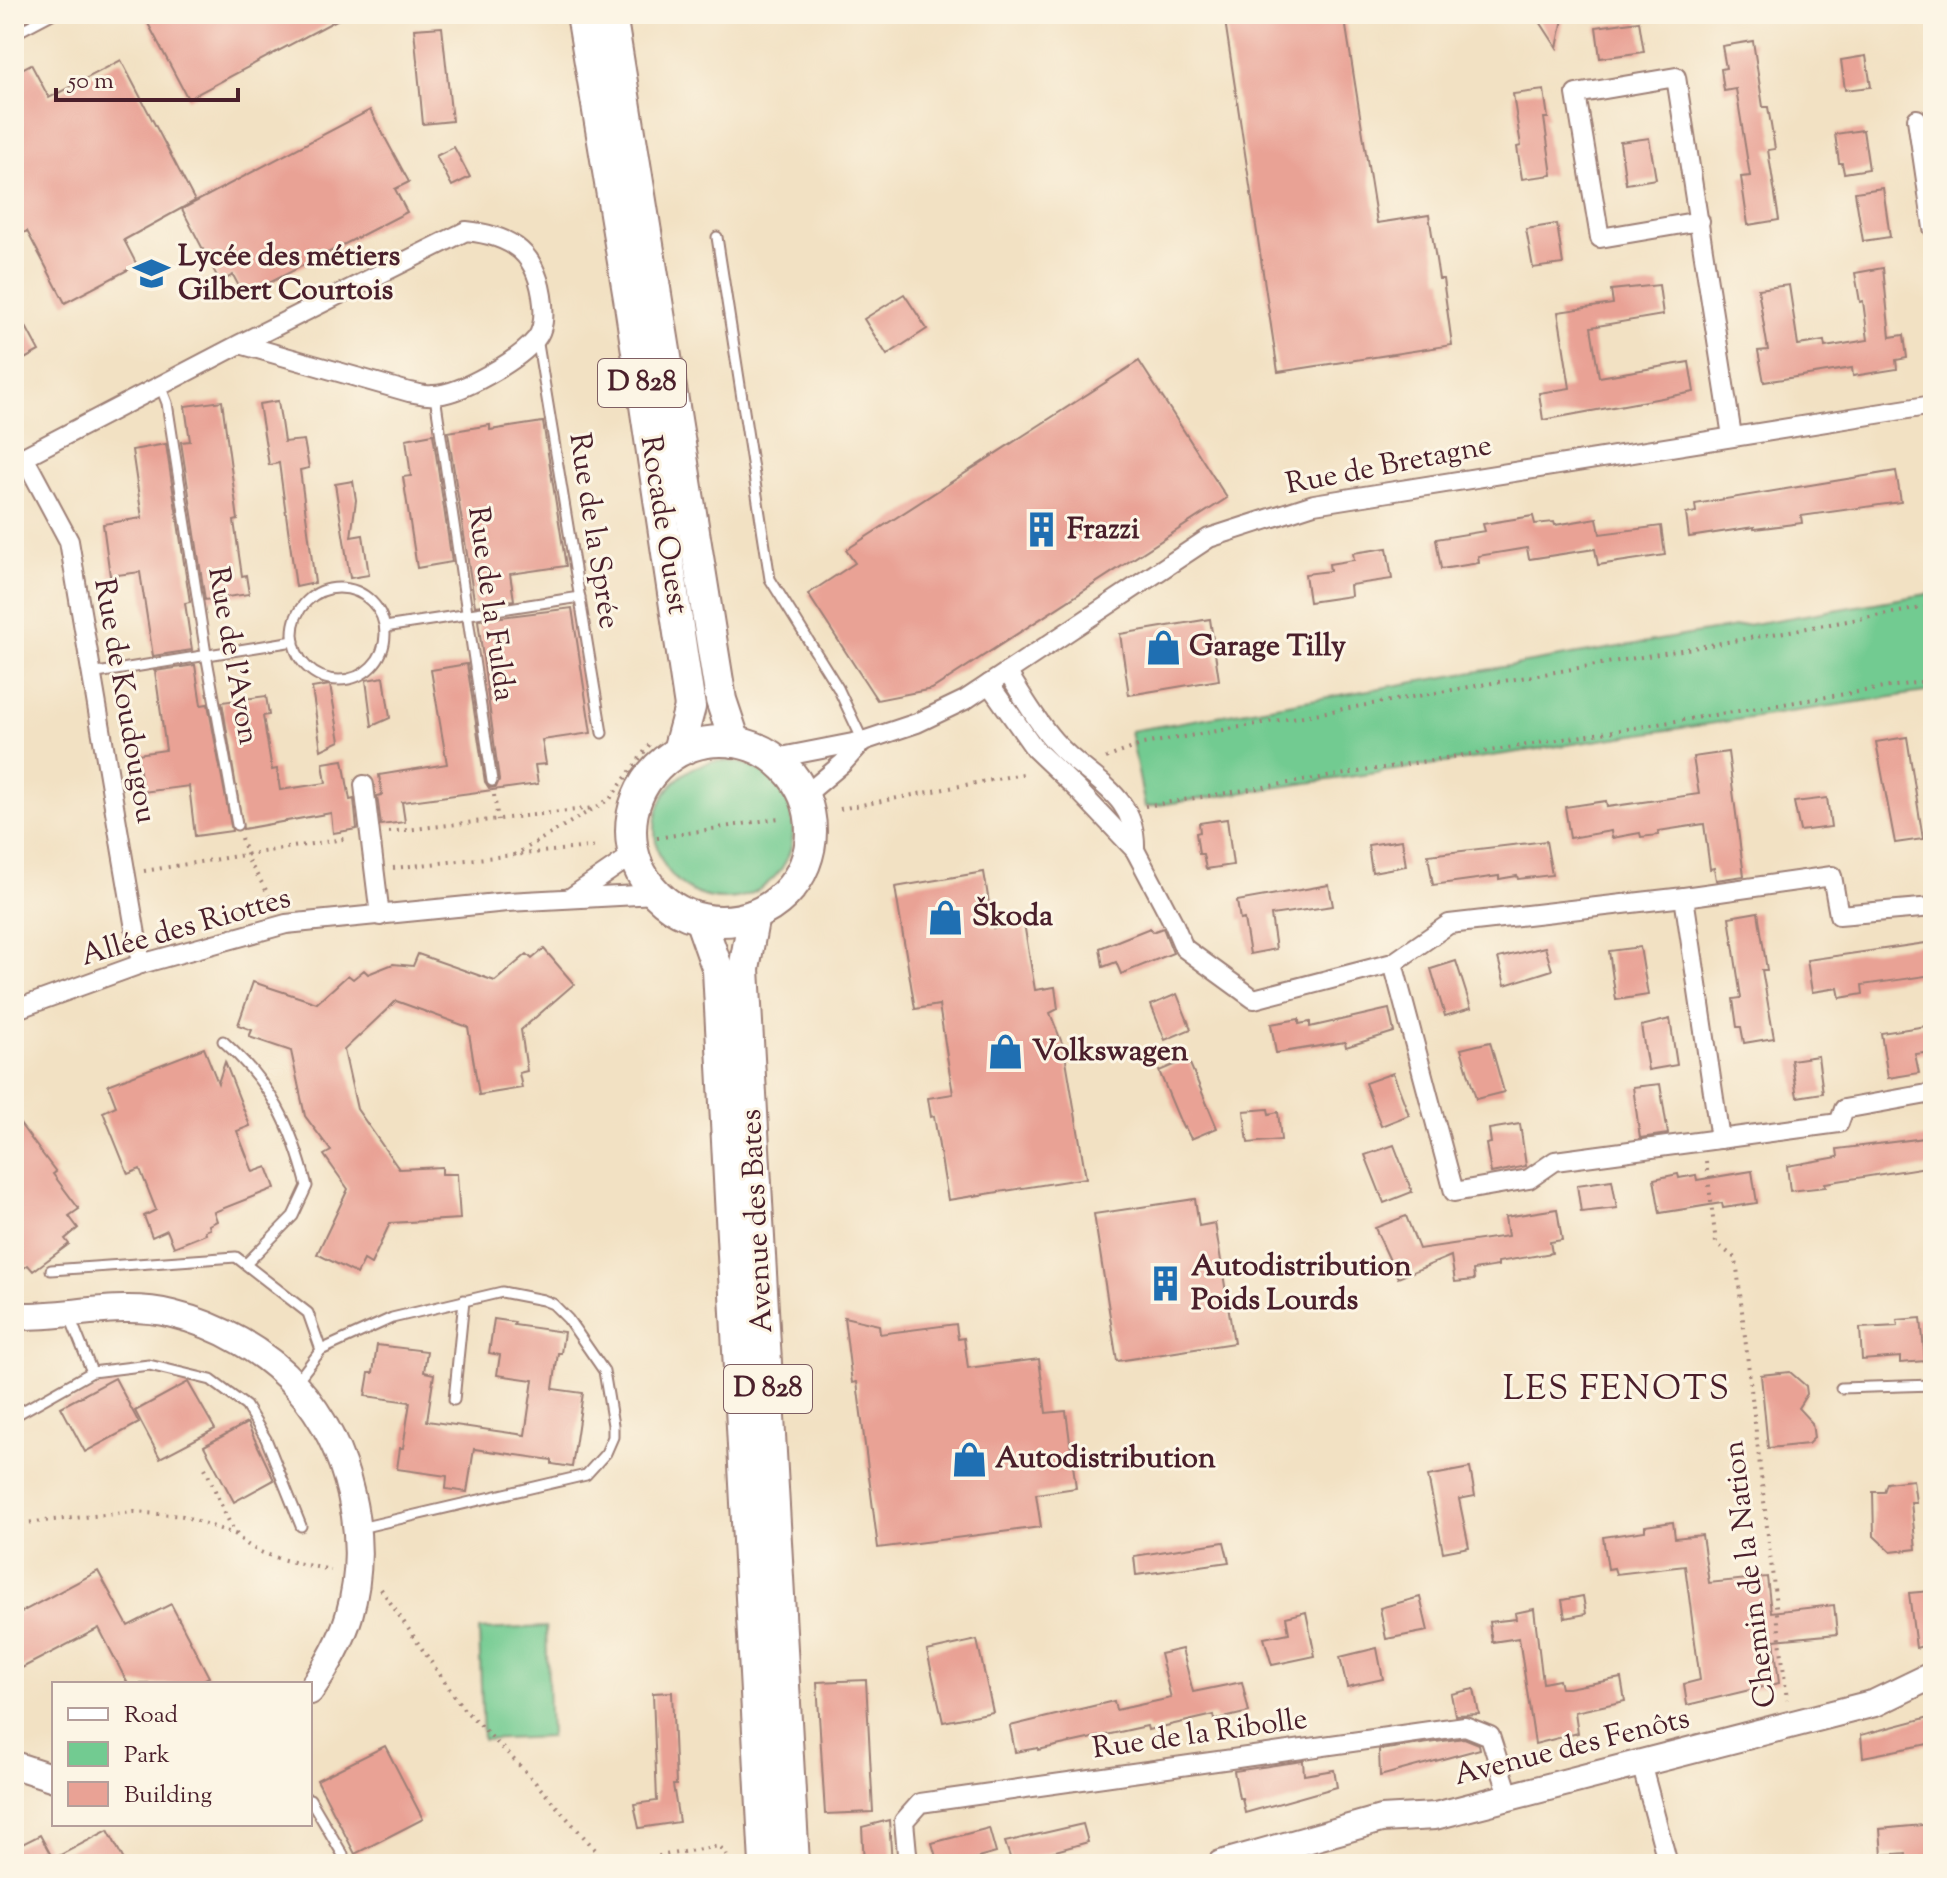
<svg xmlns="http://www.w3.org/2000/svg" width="1947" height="1878" viewBox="0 0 1947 1878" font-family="'Sorts Mill Goudy',serif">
	<rect width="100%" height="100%" fill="#fcf5e5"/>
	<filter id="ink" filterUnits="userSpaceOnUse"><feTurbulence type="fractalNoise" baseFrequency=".0125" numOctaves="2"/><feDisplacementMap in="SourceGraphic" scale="16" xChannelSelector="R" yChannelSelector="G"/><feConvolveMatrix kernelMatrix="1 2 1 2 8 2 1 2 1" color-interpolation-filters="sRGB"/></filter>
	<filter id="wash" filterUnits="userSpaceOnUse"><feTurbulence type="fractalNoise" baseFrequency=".006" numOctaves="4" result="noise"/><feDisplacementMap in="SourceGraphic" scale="32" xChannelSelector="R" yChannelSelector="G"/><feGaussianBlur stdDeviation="1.8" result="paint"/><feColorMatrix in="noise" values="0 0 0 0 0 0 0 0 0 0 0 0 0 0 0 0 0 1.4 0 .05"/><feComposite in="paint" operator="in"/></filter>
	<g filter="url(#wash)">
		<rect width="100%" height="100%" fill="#f2e1c3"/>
		<g fill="#72cb91" stroke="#5e755e" stroke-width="2">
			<polygon points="1933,593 1933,691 1145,807 1130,731"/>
			<circle cx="724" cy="830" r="69"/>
			<polygon points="546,1627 550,1737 483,1740 479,1630"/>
		</g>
		<g id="blocks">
			<g fill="#e9a295">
				<polygon points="143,14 348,14 188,99"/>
				<polygon points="1224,14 1344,14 1377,223 1429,215 1439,279 1443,279 1452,345 1278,372"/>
				<polygon points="1535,14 1564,14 1557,48"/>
				<polygon points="1639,21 1644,52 1600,58 1596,27"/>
				<polygon points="442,27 452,121 423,124 414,29"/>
				<polygon points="1753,41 1763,107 1768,107 1775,149 1768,150 1779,220 1748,225 1741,177 1750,176 1736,89 1724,91 1721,69 1726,68 1722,46"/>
				<polygon points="1866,56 1871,87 1845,90 1841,60"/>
				<polygon points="121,60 195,201 124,240 137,265 65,303 27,231 14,238 14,73 31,64 49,98"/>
				<polygon points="1544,90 1548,118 1544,118 1552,175 1522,179 1517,147 1521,146 1513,94"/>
				<polygon points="370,110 409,182 395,189 407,212 244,296 233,275 220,282 182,209"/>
				<polygon points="1863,130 1869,169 1844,173 1842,163 1839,163 1835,134"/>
				<polygon points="1649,138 1656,179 1626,184 1620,142"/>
				<polygon points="454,147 470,177 452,186 436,156"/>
				<polygon points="1883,188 1890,237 1863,241 1855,192"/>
				<polygon points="1557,224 1563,264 1533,268 1526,229"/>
				<polygon points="1883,268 1890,337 1904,335 1907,358 1896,360 1897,369 1853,376 1852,368 1764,382 1758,351 1768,350 1758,289 1789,285 1798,345 1824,341 1825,347 1868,340 1863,301 1860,302 1855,273"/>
				<polygon points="1659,285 1663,315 1591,327 1599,377 1689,362 1694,392 1543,420 1539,393 1570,388 1558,312 1613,304 1611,290"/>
				<polygon points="904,294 927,329 887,355 864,319"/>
				<polygon points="14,304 39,351 19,362 14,352"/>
				<polygon points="1139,361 1227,498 932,689 877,700 808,594 855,563 846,550"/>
				<polygon points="222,401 238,520 234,521 242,576 246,575 249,594 205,600 181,442 190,441 185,406"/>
				<polygon points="278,401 284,442 304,440 309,468 300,470 315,583 296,587 279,463 269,465 259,404"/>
				<polygon points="543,422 566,566 510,574 514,600 475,606 448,432 490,425 490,430"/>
				<polygon points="433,434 452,562 417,568 403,477 411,476 406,439"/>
				<polygon points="166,444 190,602 185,603 192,650 153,656 140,572 110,576 103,524 142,518 132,450"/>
				<polygon points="1896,471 1901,502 1801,516 1802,523 1754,529 1754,527 1689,537 1686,514 1696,512 1695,504"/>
				<polygon points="353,481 356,500 351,537 363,535 369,575 350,578 335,484"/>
				<polygon points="1533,516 1535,524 1554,522 1555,525 1597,518 1600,534 1661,526 1665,555 1598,565 1595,549 1529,559 1527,548 1478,556 1479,563 1441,569 1436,539 1485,531 1483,524"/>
				<polygon points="1387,548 1392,579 1350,585 1351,596 1309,602 1305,574 1330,571 1329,564 1354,560 1353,553"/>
				<polygon points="572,608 591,733 542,740 546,764 535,765 538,784 402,802 405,822 381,825 377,796 382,795 379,775 447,764 431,670 467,664 485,782 489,788 496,787 499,780 478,620"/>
				<polygon points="1210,619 1219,680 1129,695 1120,634"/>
				<polygon points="195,665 201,705 208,704 232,831 195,836 189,786 143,792 137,754 166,750 155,671"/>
				<polygon points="384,677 390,718 372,726 366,680"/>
				<polygon points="330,685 340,741 321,750 312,688"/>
				<polygon points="266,696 269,715 263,716 272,770 277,769 280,790 326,783 323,763 343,760 350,800 354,799 357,829 333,833 331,813 243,829 222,702"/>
				<polygon points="1907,737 1923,839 1895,843 1876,742"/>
				<polygon points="1728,752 1744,876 1716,880 1714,868 1710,869 1704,824 1658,831 1659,835 1641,837 1640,833 1612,838 1611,831 1570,838 1565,807 1606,801 1607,807 1699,794 1693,757"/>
				<polygon points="1827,798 1831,827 1800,831 1794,802"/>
				<polygon points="1227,819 1233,865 1206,869 1203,854 1199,854 1196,833 1200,832 1199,823"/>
				<polygon points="1402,840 1406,866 1372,872 1368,845"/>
				<polygon points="1546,841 1552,875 1518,879 1517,876 1499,879 1499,876 1433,885 1428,855"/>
				<polygon points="984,872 993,928 1024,923 1035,990 1055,987 1058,1009 1050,1013 1064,1048 1086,1178 948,1200 934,1116 931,1117 928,1098 953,1094 939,1005 915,1009 895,887"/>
				<polygon points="1329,885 1333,906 1271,915 1276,949 1250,954 1244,919 1240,920 1237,901"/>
				<polygon points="1758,912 1767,970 1762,970 1774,1038 1744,1043 1741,1027 1737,1027 1733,999 1741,998 1729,917"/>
				<polygon points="1150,928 1152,932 1163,928 1173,953 1121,974 1116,962 1103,967 1100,948"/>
				<polygon points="1933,942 1933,975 1862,985 1863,994 1840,998 1838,988 1812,992 1807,960"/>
				<polygon points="1545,947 1552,970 1505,985 1498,958"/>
				<polygon points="1640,947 1648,995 1616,1000 1609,951"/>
				<polygon points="544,949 574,984 521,1030 527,1071 519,1073 522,1088 479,1095 468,1027 396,1001 344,1050 357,1109 399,1169 442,1167 442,1174 457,1174 460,1219 390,1223 371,1264 364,1260 357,1274 317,1254 348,1189 324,1155 331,1151 305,1116 291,1051 249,1037 252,1030 238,1025 253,982 317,1003 348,975 353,979 364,970 368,974 393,964 413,966 418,954 495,981 527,954 532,959"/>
				<polygon points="1456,961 1471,1008 1445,1016 1431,969"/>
				<polygon points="1177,994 1191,1029 1165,1040 1151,1005"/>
				<polygon points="1389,1009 1394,1032 1346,1047 1345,1042 1276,1053 1271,1024 1299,1019 1299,1024 1310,1022 1310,1027"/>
				<polygon points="1670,1019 1677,1065 1648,1070 1641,1026"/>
				<polygon points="1933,1025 1933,1052 1915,1054 1919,1073 1888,1078 1881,1033"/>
				<polygon points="1490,1042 1504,1092 1476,1099 1461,1049"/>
				<polygon points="204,1048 218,1083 225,1062 250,1126 237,1131 253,1172 267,1167 275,1188 214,1212 217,1221 209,1225 210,1229 205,1231 206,1234 174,1247 167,1230 152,1237 144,1216 156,1210 140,1169 128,1174 103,1112 116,1106 108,1085"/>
				<polygon points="1818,1056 1823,1093 1797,1097 1791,1060"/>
				<polygon points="1188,1059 1217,1128 1191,1139 1185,1127 1183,1128 1159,1071"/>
				<polygon points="1393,1073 1409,1115 1381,1126 1365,1083"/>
				<polygon points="1660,1084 1668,1134 1640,1138 1633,1087"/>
				<polygon points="1268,1109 1269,1114 1278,1112 1281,1140 1248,1143 1244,1111"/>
				<polygon points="14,1116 56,1172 53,1174 79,1209 69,1216 78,1228 65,1239 69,1244 33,1271 28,1265 14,1275"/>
				<polygon points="1520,1124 1526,1166 1491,1173 1486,1144 1491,1143 1489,1129"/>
				<polygon points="1933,1137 1933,1166 1825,1183 1826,1187 1790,1191 1787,1166 1838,1157 1837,1149"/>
				<polygon points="1394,1145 1412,1192 1384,1203 1365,1155"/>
				<polygon points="1752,1171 1757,1203 1723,1208 1722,1203 1660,1213 1654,1179 1678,1174 1679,1178 1696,1175 1697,1180"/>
				<polygon points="1612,1180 1617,1208 1581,1212 1577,1185"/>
				<polygon points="1195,1199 1199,1226 1215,1223 1234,1343 1117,1361 1094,1214"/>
				<polygon points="1557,1209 1562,1240 1550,1242 1552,1253 1498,1262 1498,1266 1473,1270 1474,1280 1455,1282 1451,1256 1398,1278 1375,1228 1406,1216 1419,1249 1508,1236 1505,1217"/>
				<polygon points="844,1317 879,1325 880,1334 956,1324 958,1339 964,1338 968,1368 1039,1359 1046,1413 1066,1411 1076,1488 1036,1494 1041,1527 878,1548 857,1382 852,1383"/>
				<polygon points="1921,1318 1925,1361 1900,1363 1900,1357 1862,1360 1860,1328 1898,1326 1897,1320"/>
				<polygon points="494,1319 515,1322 514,1325 564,1332 561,1353 558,1353 553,1389 583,1393 572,1467 552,1464 552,1460 474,1449 467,1492 446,1489 447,1476 397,1469 400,1448 403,1448 410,1402 365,1396 369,1373 373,1373 377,1345 427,1351 424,1372 434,1374 427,1421 525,1435 533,1380 497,1375 500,1355 489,1353"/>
				<polygon points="1790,1372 1806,1386 1807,1394 1798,1408 1812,1423 1814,1438 1808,1444 1768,1448 1761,1375"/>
				<polygon points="115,1378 139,1423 85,1452 61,1407"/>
				<polygon points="188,1382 215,1429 160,1458 135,1411"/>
				<polygon points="247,1423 274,1480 234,1502 204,1446"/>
				<polygon points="1470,1468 1475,1496 1459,1499 1469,1547 1443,1552 1428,1476"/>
				<polygon points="1913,1480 1916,1502 1911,1502 1916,1549 1891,1552 1874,1536 1873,1492 1884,1492 1887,1483"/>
				<polygon points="1673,1522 1675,1538 1702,1535 1709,1583 1767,1577 1771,1612 1834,1605 1837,1634 1774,1640 1779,1683 1687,1705 1684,1684 1700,1680 1685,1566 1616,1574 1614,1568 1608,1569 1603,1537 1645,1531 1645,1526"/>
				<polygon points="1224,1542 1229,1562 1136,1575 1134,1556"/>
				<polygon points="98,1571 128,1626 171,1604 209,1677 196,1684 128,1684 99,1628 14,1672 14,1616"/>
				<polygon points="1931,1591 1933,1643 1916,1648 1909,1593"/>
				<polygon points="1583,1596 1586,1614 1565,1618 1562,1600"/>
				<polygon points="1420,1597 1428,1631 1386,1639 1380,1608"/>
				<polygon points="1534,1609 1543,1683 1559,1680 1561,1688 1568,1688 1621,1678 1625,1701 1575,1712 1578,1733 1535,1744 1519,1638 1492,1642 1489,1622 1516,1619 1515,1613"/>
				<polygon points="1306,1612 1315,1656 1272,1665 1264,1638 1289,1633 1286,1617"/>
				<polygon points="977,1640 993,1712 943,1722 927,1651"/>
				<polygon points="1377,1648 1383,1679 1347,1687 1340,1657"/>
				<polygon points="1182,1649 1193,1692 1242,1682 1249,1712 1215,1720 1214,1715 1148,1730 1147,1726 1038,1750 1038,1748 1015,1752 1010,1726 1114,1701 1116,1710 1171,1698 1160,1654"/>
				<polygon points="866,1680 873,1812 825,1814 817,1682"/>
				<polygon points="1474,1689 1479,1714 1455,1715 1451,1694"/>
				<polygon points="672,1692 676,1785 673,1785 679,1822 639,1828 634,1804 657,1801 653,1693"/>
				<polygon points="1933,1716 1933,1743 1863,1757 1861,1735"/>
				<polygon points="1464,1738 1479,1744 1480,1749 1380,1776 1379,1750"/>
				<polygon points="385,1746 423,1819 355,1854 317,1780"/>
				<polygon points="1303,1761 1304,1775 1334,1770 1337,1787 1245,1813 1242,1798 1239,1798 1234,1771"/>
				<polygon points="889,1820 892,1864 864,1864 862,1827"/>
				<polygon points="1083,1824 1088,1842 1012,1863 1005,1842"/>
				<polygon points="1933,1824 1933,1864 1907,1864 1906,1853 1882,1855 1880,1829"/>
				<polygon points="989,1828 996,1853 956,1864 938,1864 932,1843"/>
				<polygon points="108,1830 126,1864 14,1864 14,1848 40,1835 53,1859"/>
			</g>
		</g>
	</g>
	<g filter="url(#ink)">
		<use href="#blocks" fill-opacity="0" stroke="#9e8077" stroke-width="2"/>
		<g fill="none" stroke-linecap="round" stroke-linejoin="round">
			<defs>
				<g id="lane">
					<polyline points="14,34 52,14"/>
					<polyline points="717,237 770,579 838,688 863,741"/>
					<polyline points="537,338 602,733"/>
					<polyline points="160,385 167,403 206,654 237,825"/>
					<polyline points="435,396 492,781"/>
					<circle cx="339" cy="634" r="46"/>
					<polyline points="385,627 580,597"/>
					<polyline points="91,674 294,641"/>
					<path d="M223 1041C272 1085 291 1124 307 1186L293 1216 246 1264"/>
					<polyline points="51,1270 236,1257 308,1313 321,1350"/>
					<polyline points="70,1317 92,1372"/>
					<polyline points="297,1381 321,1350 392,1318 502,1292 543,1300 553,1304 568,1319 604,1371 613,1425 613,1437 606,1453 586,1475 360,1528"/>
					<polyline points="1841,1388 1933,1385"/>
					<polyline points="454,1400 464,1300"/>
					<polyline points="14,1416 92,1372 149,1365 211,1380 246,1406 266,1439 301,1526"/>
					<polyline points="310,1799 343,1855 343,1864"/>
				</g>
				<g id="street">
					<polyline points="1917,119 1933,228"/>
					<polyline points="1700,221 1600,238 1576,94 1676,77 1732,436"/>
					<polyline points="24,457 69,541 141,964"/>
					<path d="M14 462 240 344 466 231C514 236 538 254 543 304 544 316 544 329 536 339 519 360 460 395 433 395 425 396 417 393 409 392L240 344"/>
					<path d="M1007 672C1023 696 1037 723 1057 744 1089 780 1137 793 1135 850"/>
					<polyline points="989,684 1035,749 1078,790 1135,850 1173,922 1184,948 1254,999 1393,963 1449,924 1684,897 1832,876 1839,915 1933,907"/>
					<polyline points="776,758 863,741 917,723 965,700 1209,538 1314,504 1933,405"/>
					<polyline points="364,785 380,916"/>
					<polyline points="804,796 843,763 863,741"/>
					<polyline points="1684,897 1720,1139"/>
					<polyline points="570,898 634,854"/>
					<polyline points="1393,963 1454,1192 1529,1179 1555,1161 1839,1123 1844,1109 1933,1093"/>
					<polyline points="14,1010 141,964 286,924 507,902 656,894"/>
					<polyline points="1641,1763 1668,1864"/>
					<polyline points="908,1864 904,1821 920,1803 1465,1726 1490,1736 1509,1795"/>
				</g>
				<g id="secondary">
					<path d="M14 1316C66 1318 121 1301 172 1314 218 1325 265 1351 297 1387 350 1446 371 1540 349 1616 341 1643 326 1668 310 1691"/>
					<polyline points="14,1765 54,1778"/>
					<polyline points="1221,1864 1381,1819 1435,1816 1875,1703 1933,1675"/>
				</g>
				<g id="primary">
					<polyline points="582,14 629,298 690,707 678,751"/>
					<polyline points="611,14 721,700 735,742"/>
					<circle cx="721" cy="831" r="90"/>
					<polyline points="754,915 744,969 794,1864"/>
					<polyline points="700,919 718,970 765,1864"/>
				</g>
			</defs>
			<use href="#lane" stroke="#9e8077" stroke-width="13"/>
			<use href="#street" stroke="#9e8077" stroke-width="22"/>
			<use href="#secondary" stroke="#9e8077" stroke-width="30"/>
			<use href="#primary" stroke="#9e8077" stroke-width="34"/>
			<g stroke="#9e8077" stroke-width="4" stroke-dasharray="2 6" stroke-linecap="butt">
				<polyline points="1106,758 1143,744 1933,606"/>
				<polyline points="494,795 498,820"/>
				<polyline points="1145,806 1933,680"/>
				<polyline points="840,809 1028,773"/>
				<polyline points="389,832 593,808"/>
				<polyline points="241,838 248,860 275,905"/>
				<polyline points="657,838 779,818"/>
				<polyline points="514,855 610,799 650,744"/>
				<polyline points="393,868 598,846"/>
				<polyline points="144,871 349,838"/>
				<polyline points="1706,1161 1716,1243 1736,1259 1787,1700"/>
				<path d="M205 1468C215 1488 225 1519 238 1536 255 1558 305 1564 331 1570"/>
				<polyline points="14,1524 134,1512 183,1516 237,1535"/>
				<polyline points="381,1589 462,1707 525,1771 608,1864"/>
				<polyline points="611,1864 719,1846 726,1853 728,1864"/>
			</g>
			<use href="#lane" stroke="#fff" stroke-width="9"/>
			<use href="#street" stroke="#fff" stroke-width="18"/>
			<use href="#secondary" stroke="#fff" stroke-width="26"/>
			<use href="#primary" stroke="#fff" stroke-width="30"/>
		</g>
	</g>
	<defs>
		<symbol id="school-bare" viewBox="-9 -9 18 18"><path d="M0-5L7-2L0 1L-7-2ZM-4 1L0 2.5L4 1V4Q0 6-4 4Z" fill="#1f6fb2" stroke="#fcf5e5" stroke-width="2.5" paint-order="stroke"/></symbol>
		<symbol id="building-bare" viewBox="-9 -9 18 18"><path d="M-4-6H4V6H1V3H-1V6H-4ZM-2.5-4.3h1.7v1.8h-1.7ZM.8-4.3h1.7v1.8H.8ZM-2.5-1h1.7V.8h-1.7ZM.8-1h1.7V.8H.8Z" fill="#1f6fb2" stroke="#fcf5e5" stroke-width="2.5" paint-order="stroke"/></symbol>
		<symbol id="shop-bare" viewBox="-9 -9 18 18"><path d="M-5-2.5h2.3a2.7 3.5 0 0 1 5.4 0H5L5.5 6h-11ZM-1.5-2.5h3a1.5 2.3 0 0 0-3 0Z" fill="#1f6fb2" stroke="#fcf5e5" stroke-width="2.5" paint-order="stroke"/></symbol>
	</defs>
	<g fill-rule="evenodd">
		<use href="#school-bare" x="126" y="248" width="51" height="51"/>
		<use href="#building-bare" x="1016" y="504" width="51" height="51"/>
		<use href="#shop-bare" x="1138" y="622" width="51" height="51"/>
		<use href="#shop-bare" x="920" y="892" width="51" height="51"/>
		<use href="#shop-bare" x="980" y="1026" width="51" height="51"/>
		<use href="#building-bare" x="1140" y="1258" width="51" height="51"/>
		<use href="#shop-bare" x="944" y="1434" width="51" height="51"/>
	</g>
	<g text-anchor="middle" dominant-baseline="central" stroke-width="6" stroke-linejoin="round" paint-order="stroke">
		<g fill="#fcf5e5" stroke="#7f5f63" stroke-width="2">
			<rect x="598" y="359" width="88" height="48" rx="6"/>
			<rect x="724" y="1365" width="88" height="48" rx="6"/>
		</g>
		<g font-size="28" font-weight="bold" fill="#4a1f2b">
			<text x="642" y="383">D 828</text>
			<text x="768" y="1389">D 828</text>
		</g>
		<g font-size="30" font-weight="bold" fill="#4a1f2b" stroke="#fcf5e5" text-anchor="start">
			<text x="178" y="257">Lycée des métiers<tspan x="178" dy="34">Gilbert Courtois</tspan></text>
			<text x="1067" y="530">Frazzi</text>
			<text x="1189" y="647">Garage Tilly</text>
			<text x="972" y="917">Škoda</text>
			<text x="1032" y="1052">Volkswagen</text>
			<text x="1191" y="1267">Autodistribution<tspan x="1191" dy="34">Poids Lourds</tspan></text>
			<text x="995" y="1459">Autodistribution</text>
		</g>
		<g font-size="30" fill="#4a1f2b" stroke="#fcf5e5">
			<text transform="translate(1389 466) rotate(-11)">Rue de Bretagne</text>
			<text transform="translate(663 525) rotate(81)">Rocade Ouest</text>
			<text transform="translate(593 531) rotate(81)">Rue de la Sprée</text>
			<text transform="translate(490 604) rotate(82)">Rue de la Fulda</text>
			<text transform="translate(232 656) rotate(80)">Rue de l'Avon</text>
			<text transform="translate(124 701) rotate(80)">Rue de Koudougou</text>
			<text transform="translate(186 928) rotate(-16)">Allée des Riottes</text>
			<text transform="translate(758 1221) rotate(-93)">Avenue des Bates</text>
			<text transform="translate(1751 1574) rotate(-97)">Chemin de la Nation</text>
			<text transform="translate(1200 1735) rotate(-8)">Rue de la Ribolle</text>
			<text transform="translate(1572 1748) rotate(-14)">Avenue des Fenôts</text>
		</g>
		<g font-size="34" letter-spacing="2" fill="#4a1f2b" stroke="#fcf5e5">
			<text x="1617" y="1390">LES FENOTS</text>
		</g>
	</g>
	<rect width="1947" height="1878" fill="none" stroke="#fcf5e5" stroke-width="48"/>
	<rect x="52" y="1682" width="260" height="144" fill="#fcf5e5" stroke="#b59f9b" stroke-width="2"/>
	<rect x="68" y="1708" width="40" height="12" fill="#ffffff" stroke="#b59f9b" stroke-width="2"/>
	<text x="124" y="1722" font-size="24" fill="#4a1f2b">Road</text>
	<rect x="68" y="1742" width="40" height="24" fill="#72cb91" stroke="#b59f9b" stroke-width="2"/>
	<text x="124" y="1762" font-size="24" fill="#4a1f2b">Park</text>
	<rect x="68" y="1782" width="40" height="24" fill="#e9a295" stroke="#b59f9b" stroke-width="2"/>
	<text x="124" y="1802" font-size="24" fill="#4a1f2b">Building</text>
	<path d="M56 88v12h182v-12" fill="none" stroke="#4a1f2b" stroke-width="4"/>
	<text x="68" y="88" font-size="24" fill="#4a1f2b" stroke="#fcf5e5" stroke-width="6" paint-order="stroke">50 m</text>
</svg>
